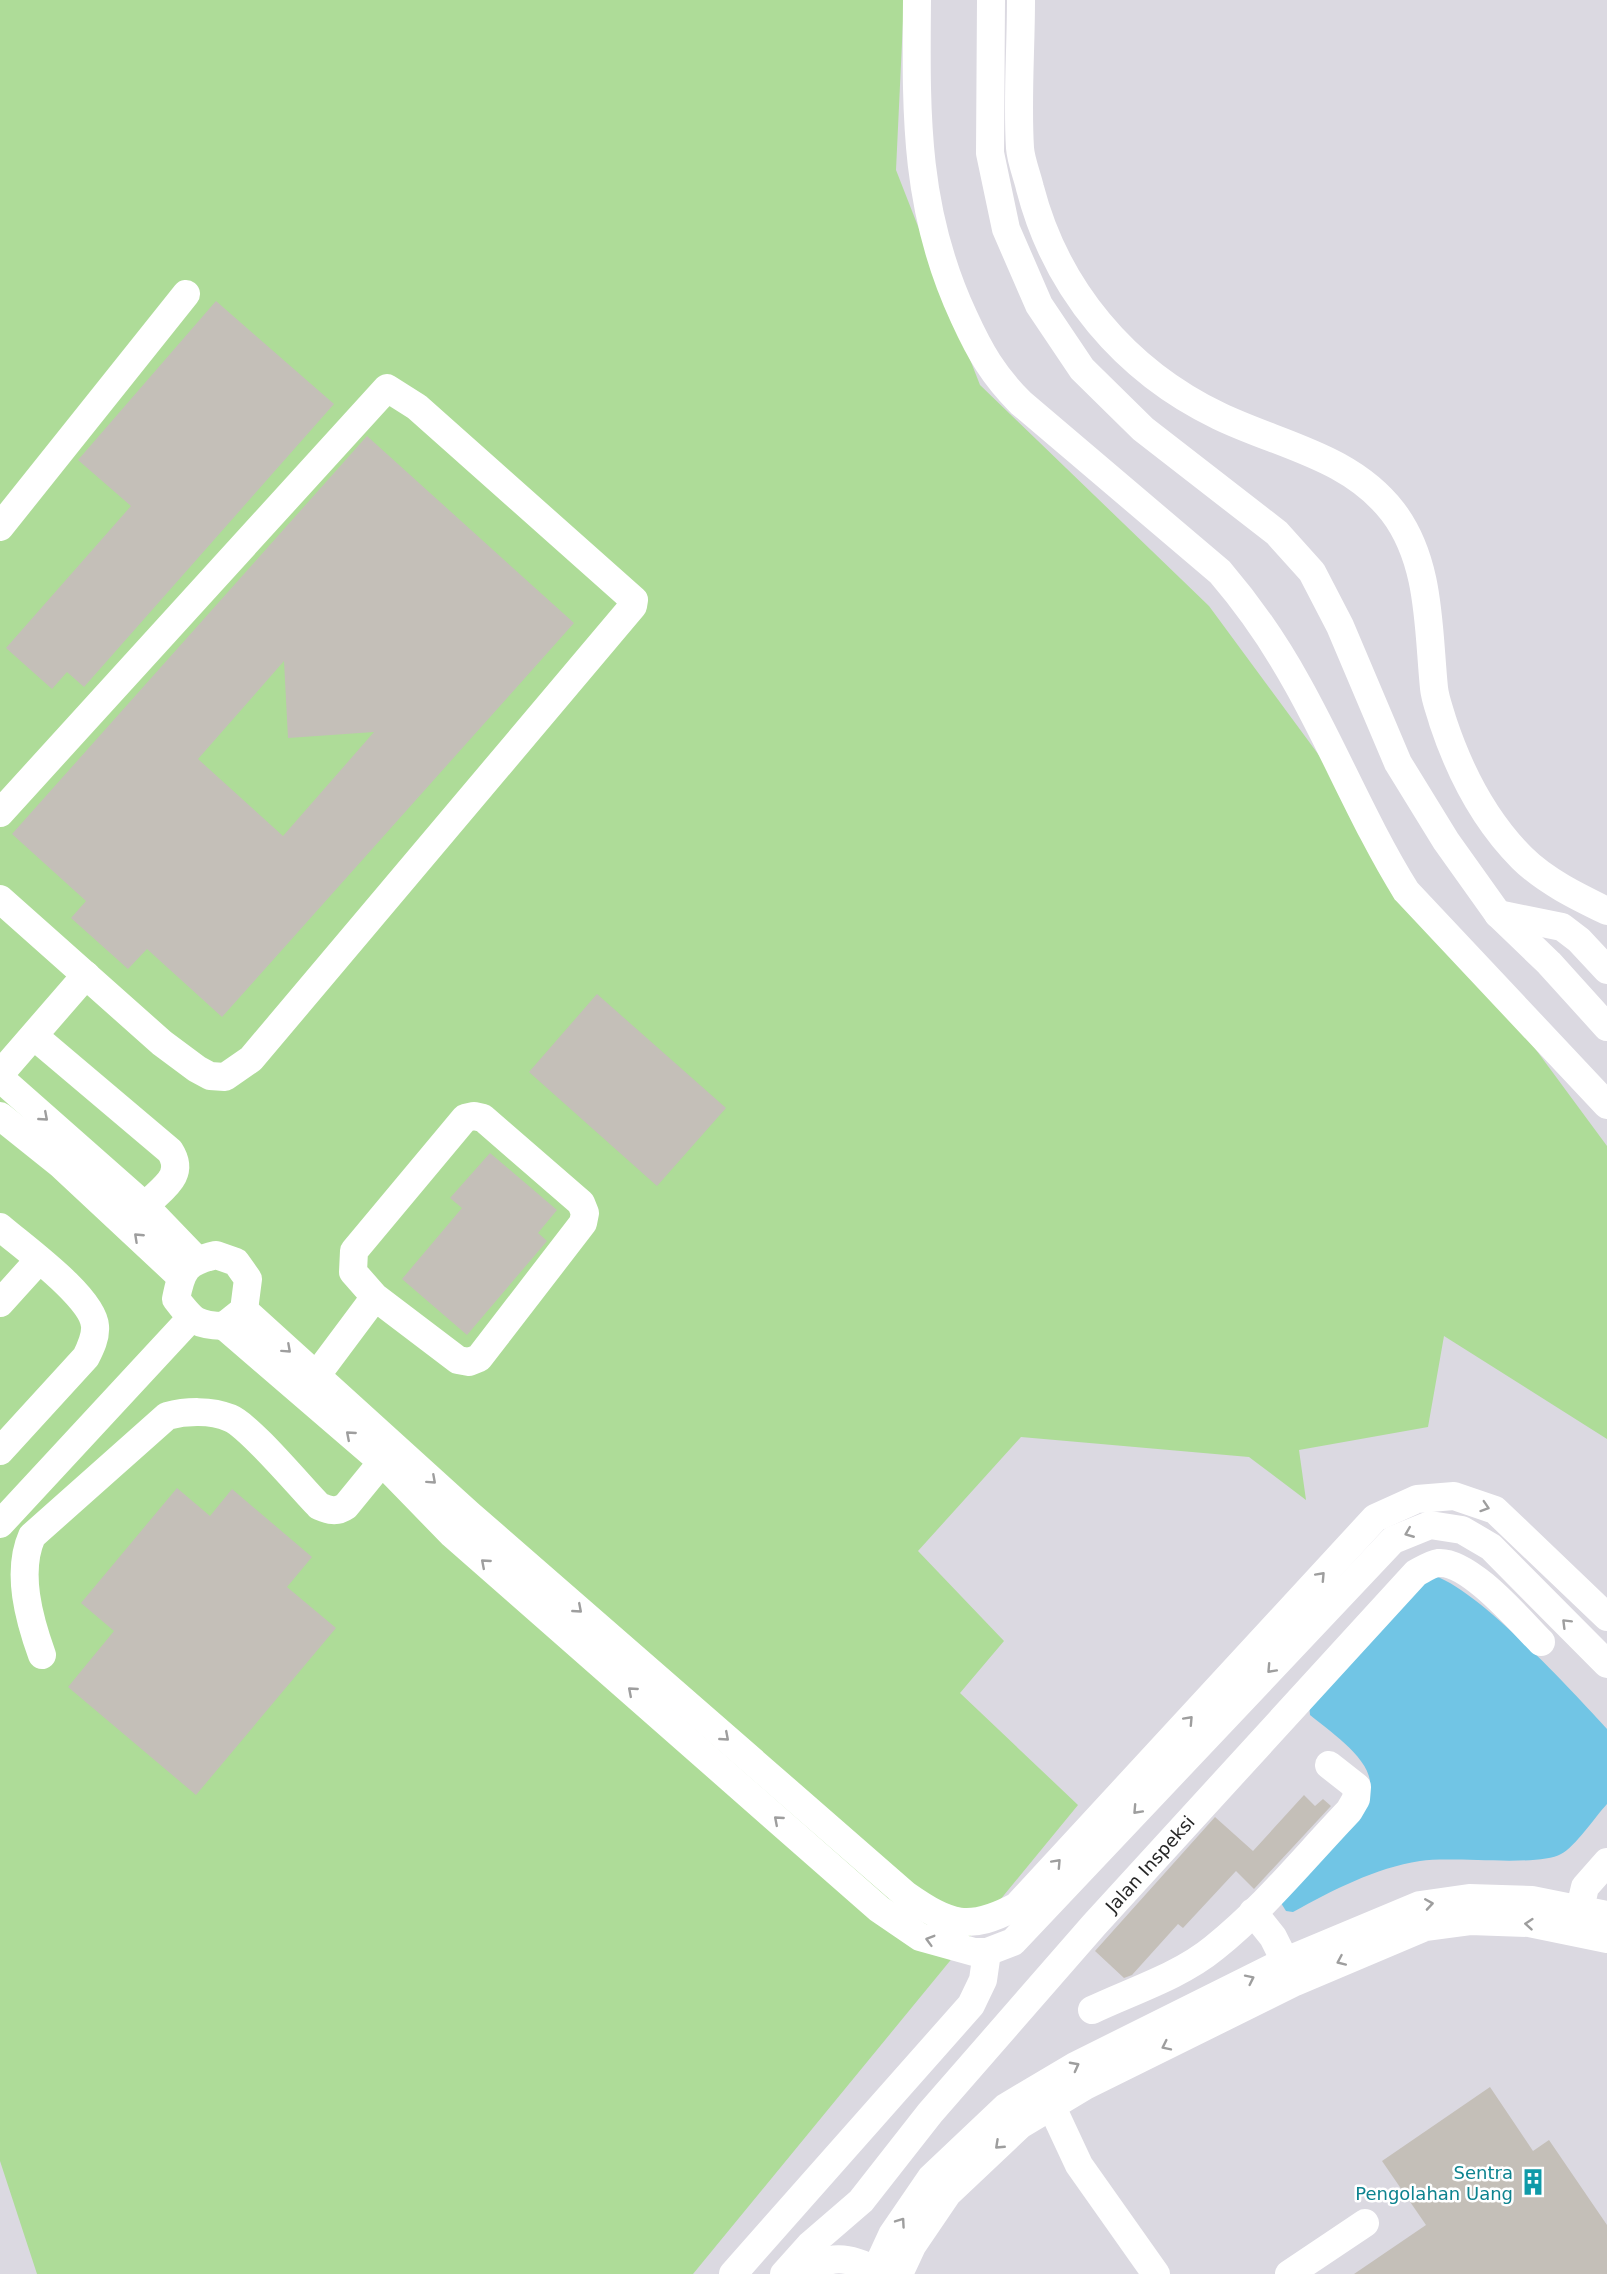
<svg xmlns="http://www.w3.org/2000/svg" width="1607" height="2274" viewBox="0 0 1607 2274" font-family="'DejaVu Sans',sans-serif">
	<rect width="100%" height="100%" fill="#e9e2d8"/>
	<rect fill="#dbd9e1" x="0" y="0" width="1607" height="2274"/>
	<polygon fill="#aedc98" points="0,0 904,0 896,170 980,385 1209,606 1607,1146 1607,1439 1444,1336 1428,1427 1299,1450 1306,1500 1249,1457 1021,1437 918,1551 1004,1641 960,1693 1078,1805 693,2274 37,2274 0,2161"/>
	<path fill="#71c5e5" d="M1431 1575C1475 1585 1573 1692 1607 1729V1804C1595 1817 1575 1847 1561 1854 1538 1867 1454 1856 1420 1861 1375 1868 1333 1890 1293 1912L1286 1911 1281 1903 1364 1804C1366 1799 1370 1792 1370 1786 1373 1760 1328 1730 1310 1715L1309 1703Z"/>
	<g fill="#c4bfb8" fill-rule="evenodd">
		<polygon points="216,301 334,404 84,687 67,672 52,689 6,648 131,506 78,460"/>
		<path d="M367 436 574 623 222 1017 147 949 128 969 71 918 86 901 12 834ZM284 661 288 738 374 732 283 836 198 759Z"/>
		<polygon points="597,994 726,1108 657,1186 529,1072"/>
		<polygon points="490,1153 557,1210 538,1233 547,1241 467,1335 402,1279 462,1208 450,1198"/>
		<polygon points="177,1488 210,1516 232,1489 312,1557 287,1587 336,1628 196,1795 68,1687 114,1631 81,1603"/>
		<polygon points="1304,1795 1315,1806 1323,1799 1331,1806 1254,1889 1236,1871 1183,1928 1178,1924 1132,1975 1124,1978 1095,1951 1215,1817 1253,1851"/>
		<polygon points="1490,2087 1533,2151 1549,2140 1607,2225 1607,2274 1354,2274 1426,2225 1382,2161"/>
	</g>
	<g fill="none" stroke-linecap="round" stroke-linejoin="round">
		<g stroke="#fff" stroke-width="28">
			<path d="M917 0C916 114 914 210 964 317 980 352 993 375 1021 403L1220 572C1250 607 1276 645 1298 685 1336 753 1365 825 1406 891L1607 1105"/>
			<polyline points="991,0 990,153 1006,229 1039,305 1082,369 1143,429 1277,533 1312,572 1340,626 1398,763 1446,841 1498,914 1549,963 1607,1027"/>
			<path d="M1021 0C1021 49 1017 99 1020 148 1021 161 1027 175 1030 188 1056 289 1125 371 1219 416 1279 445 1350 456 1393 512 1431 562 1428 629 1434 688 1435 699 1440 711 1443 722 1460 773 1484 820 1522 858 1545 881 1578 897 1607 911"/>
			<polyline points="0,527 186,294"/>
			<polyline points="0,813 387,388 417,407 634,600 633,606 251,1059 225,1077 210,1076 197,1069 162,1043 0,899"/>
			<polyline points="1498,914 1562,927 1579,940 1607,970"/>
			<path d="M34 1036 170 1151C186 1176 162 1188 145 1206"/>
			<polyline points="0,1074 86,975"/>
			<polyline points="0,1078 145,1206 196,1259"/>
			<polyline points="0,1116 60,1164 181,1277"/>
			<path d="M0 1227C23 1247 93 1297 95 1326 96 1337 91 1347 86 1357L0 1451"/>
			<path d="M216 1255 236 1262 248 1279 244 1310 224 1326C196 1325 193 1321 176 1299 182 1269 186 1262 216 1255Z"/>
			<polyline points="0,1303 38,1261"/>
			<path d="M244 1310 469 1514 906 1895C949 1925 969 1932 1017 1906L1375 1518 1417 1499 1454 1496 1495 1510 1607 1617"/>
			<polyline points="224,1326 382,1462 452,1534 879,1909 920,1937 974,1952 987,1952 1013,1942 1393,1540 1430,1525 1462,1530 1491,1547 1607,1664"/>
			<polyline points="316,1376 375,1297 458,1360 469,1362 479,1358 583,1223 585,1213 581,1203 483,1118 474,1116 465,1118 354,1251 353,1272 375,1297"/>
			<polyline points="0,1524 191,1318"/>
			<path d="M42 1655C29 1619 16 1572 32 1536L167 1416C186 1411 211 1410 230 1418 250 1426 301 1488 319 1506 329 1510 336 1513 346 1506L382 1462 396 1450"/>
			<polyline points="1253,1912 1273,1937 1294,1979"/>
			<polyline points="1576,1925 1585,1887 1607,1862"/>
			<path d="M1092 2010C1132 1991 1180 1976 1214 1948 1264 1908 1305 1857 1349 1811L1356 1799 1357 1787 1329 1765"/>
			<polyline points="1044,2090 1079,2165 1156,2274"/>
			<polyline points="733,2274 971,2005 983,1980 987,1952"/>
			<path d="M784 2274 810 2245 861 2201 930 2113 1094 1925 1416 1573C1422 1570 1431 1564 1438 1563 1469 1560 1520 1621 1541 1642"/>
			<path d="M808 2274C831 2248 858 2262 885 2274"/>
			<polyline points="874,2274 892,2235 931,2178 1006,2107 1075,2066 1286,1961 1420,1905 1469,1898 1532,1900 1607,1915"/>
			<polyline points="899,2274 912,2246 948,2193 1020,2125 1085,2086 1295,1982 1425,1927 1470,1921 1529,1923 1607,1939"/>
			<polyline points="1289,2274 1365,2223"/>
		</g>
	</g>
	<defs><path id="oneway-chevron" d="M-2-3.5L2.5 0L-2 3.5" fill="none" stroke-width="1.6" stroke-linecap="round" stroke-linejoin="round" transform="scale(1.5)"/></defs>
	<g stroke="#9e9e9e">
		<use href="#oneway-chevron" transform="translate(44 1117) rotate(41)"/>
		<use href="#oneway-chevron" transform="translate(138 1237) rotate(-137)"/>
		<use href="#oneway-chevron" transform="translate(287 1349) rotate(42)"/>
		<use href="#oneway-chevron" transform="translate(350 1435) rotate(-139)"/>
		<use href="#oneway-chevron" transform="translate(432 1480) rotate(42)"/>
		<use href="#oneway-chevron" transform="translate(1485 1507) rotate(18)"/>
		<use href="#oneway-chevron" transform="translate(1409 1533) rotate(158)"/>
		<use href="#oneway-chevron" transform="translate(485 1563) rotate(-139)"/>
		<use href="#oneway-chevron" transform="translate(1321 1576) rotate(-47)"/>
		<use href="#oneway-chevron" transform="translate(578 1609) rotate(41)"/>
		<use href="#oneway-chevron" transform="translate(1566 1623) rotate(-135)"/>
		<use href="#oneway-chevron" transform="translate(1271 1669) rotate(133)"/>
		<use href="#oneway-chevron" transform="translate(632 1691) rotate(-139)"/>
		<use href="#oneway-chevron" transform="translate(1189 1720) rotate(-47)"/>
		<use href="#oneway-chevron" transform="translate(725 1737) rotate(41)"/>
		<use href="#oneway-chevron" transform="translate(1137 1810) rotate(133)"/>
		<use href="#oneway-chevron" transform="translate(778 1820) rotate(-139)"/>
		<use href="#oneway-chevron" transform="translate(1057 1863) rotate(-47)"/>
		<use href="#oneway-chevron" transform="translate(1429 1904) rotate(-9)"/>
		<use href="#oneway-chevron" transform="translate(1529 1924) rotate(-175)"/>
		<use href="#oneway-chevron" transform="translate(930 1940) rotate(-164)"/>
		<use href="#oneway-chevron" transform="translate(1341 1961) rotate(156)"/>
		<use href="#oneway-chevron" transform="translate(1250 1979) rotate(-26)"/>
		<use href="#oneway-chevron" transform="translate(1166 2046) rotate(154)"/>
		<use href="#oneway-chevron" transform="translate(1075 2066) rotate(-28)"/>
		<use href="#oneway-chevron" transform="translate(999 2145) rotate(137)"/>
		<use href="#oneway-chevron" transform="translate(901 2222) rotate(-55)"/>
	</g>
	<defs>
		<symbol id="building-bare" viewBox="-9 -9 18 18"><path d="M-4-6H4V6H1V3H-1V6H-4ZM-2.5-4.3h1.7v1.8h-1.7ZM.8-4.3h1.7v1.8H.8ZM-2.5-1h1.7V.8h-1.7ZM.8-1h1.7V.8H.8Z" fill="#0f9aa8" stroke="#fff" stroke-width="2.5" paint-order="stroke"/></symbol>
	</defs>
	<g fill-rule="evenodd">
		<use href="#building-bare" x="1514" y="2163" width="38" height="38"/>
	</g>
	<g text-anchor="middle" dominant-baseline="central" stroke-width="5" stroke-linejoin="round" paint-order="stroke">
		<g font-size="18" fill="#272727" stroke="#fff">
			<text transform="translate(1150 1864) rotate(-48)">Jalan Inspeksi</text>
		</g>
		<g font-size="18" fill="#0d838f" stroke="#fff" text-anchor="end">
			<text x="1513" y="2172">Sentra<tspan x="1513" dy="21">Pengolahan Uang</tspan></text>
		</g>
	</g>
</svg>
